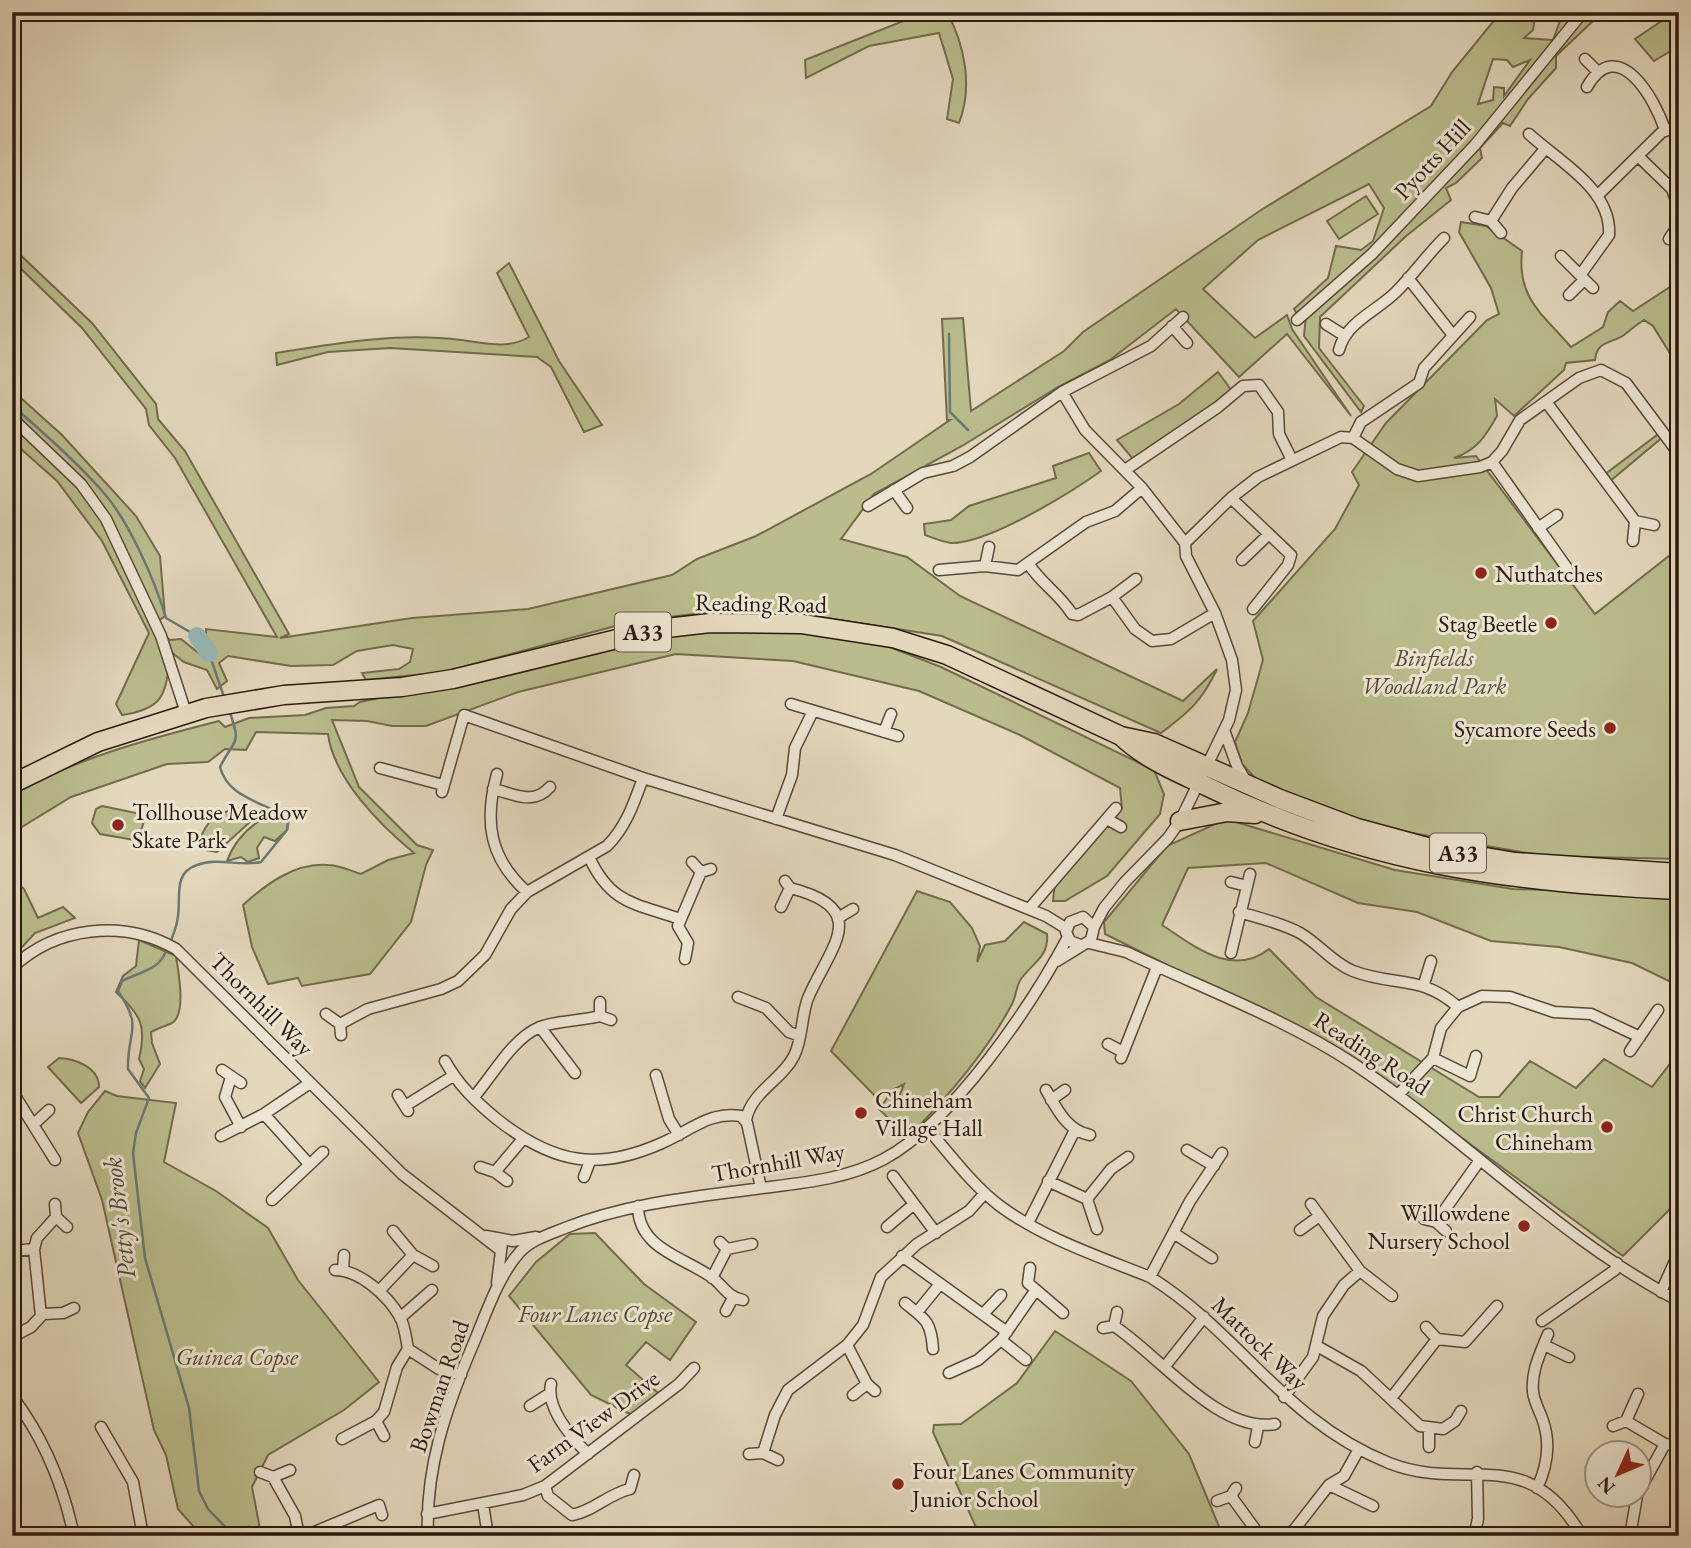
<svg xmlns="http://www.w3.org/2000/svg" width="1691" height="1548" font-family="'EB Garamond',serif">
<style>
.green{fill:#babc8c;stroke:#726b4c;stroke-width:2;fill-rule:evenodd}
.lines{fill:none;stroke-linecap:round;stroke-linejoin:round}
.stream{stroke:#6b7973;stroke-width:2.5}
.river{stroke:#96b8b7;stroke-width:18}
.street-casing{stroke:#584939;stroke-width:13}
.highway-casing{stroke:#2a1a0d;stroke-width:21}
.street{stroke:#ede5d3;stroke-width:10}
.highway{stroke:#e3d7bc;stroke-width:18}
.poi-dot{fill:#8f2418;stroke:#ede5d3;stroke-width:2.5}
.labels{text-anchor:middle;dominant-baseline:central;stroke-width:6;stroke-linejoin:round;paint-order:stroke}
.shield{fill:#ede5d3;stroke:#645748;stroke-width:2}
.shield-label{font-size:23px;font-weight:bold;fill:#2a1a0d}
.street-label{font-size:24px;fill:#2a1a0d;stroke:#ede5d3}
.poi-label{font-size:24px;fill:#2a1a0d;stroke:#ede5d3;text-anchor:start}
.park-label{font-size:24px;font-style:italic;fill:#554b33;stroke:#ede5d3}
.water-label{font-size:26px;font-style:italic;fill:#4a4940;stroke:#ede5d3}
</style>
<rect width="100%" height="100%" fill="#e3d7bc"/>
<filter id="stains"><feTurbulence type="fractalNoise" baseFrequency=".00286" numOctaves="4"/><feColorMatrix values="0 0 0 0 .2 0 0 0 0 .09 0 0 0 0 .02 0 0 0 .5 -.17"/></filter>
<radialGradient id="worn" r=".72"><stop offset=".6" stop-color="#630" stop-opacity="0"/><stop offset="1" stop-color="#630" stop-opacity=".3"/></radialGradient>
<!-- green -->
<path class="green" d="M926,12H947C965,46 973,87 959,123L947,119L953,79L939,33L869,46L806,78L805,60Z
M1501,12H1536L1533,30L1524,38L1553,40L1560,21L1570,12H1611L1610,17L1595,12L1593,21L1556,56V68L1528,99L1510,126L1503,123L1480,148L1482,158L1456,183L1446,188L1451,200L1405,237L1320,317L1319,348L1364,406L1361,412L1304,336L1306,315L1297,314L1294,309L1328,278L1336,246L1361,250L1373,241L1384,208L1369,184L1258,240L1203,289L1255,338L1287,315L1292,329L1351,416L1287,334L1239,377L1176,309L1110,360L1058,387L962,446L874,494L841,539L907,557L960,596L1183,701L1217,669C1202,701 1189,712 1161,733L942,636L795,613L737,609L634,621L444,672L366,680L362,673L399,669L410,662L413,649L393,645L357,651L333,665L291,666L228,656L219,663L227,681L217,689L207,670L184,662L171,652C165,691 168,708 122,715L116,704L149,633L102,541L57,481L12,441V390L62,435L136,516L160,556L165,616L152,626L170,640L181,639L206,659V629L277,637L175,458L149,425L146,409L82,328L12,260V247L92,323L156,404L158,419L185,451L289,634L280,638L412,618L528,609L672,575L697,559L756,536L871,474L950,420H947L942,319L963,318L971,411L1064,351L1083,332L1261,210L1431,106L1452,72ZM1493,59L1507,60L1513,67L1530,60L1504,96V88L1494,87L1493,100L1478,104Z
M1675,12H1679V46L1654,61L1635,39Z
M1366,196L1378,214L1339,239L1327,221Z
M1461,222L1486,226L1522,251C1517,299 1542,313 1571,347L1603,327L1608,312L1620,301L1633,311L1679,281V368L1653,326L1644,320C1637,324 1631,330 1624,335C1611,344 1597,340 1595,360L1566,363L1564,370L1514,416L1495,399L1497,416C1485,437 1477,450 1454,458L1476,456L1595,614L1679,548V859L1544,856L1377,827L1258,781L1242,764L1235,742L1248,713L1263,660L1253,621L1335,529L1359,485L1352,472L1386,423L1487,320L1499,314L1491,288L1459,232Z
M509,263L559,361L602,425L584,432L551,367L537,357L390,348L328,352L277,365L276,353C337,343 399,332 461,340C485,343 507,350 529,337L497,273Z
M1218,372L1232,391L1183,432L1133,459L1117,440L1179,404Z
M1661,432L1664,436L1609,482L1604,475Z
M1089,453L1101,471C1070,493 988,544 951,543C943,542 933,538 925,535L924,524L951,520L969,506L1056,478L1053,466Z
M789,629L882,644L941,667L1154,770L1164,794L1160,814L1107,876L1065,901H1053L1055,883L1122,809L1120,788L1020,735L919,691L793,661L676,654L518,692L426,726H392L367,721L332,720L359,787L417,845L433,850L426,865L411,922L370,974L302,986L298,978L268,984L252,947L243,905C266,884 296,862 328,865C339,865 351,871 361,874L388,860L414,853C380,825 334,779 328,734L256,732L246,750L225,749L208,762L167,764L71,797L12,833V794C77,758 148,739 219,721L225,727L249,718L305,715L326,708L354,706L360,702L702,630Z
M102,806L141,814L144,821L139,837L134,840L100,834L92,823L96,809Z
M241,808L251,815V821L217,852L206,850L199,842C206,820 217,812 241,808Z
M277,812L288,821L287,830L275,841L264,837L257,848L259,858L248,862L241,857L227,861C236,837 254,821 277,812Z
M1226,819L1395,870L1513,889L1679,894V986L1632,963L1559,947L1491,941L1417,912L1358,903L1266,863L1188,868L1162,925C1194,946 1232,978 1269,949L1316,997L1479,1097H1499L1530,1061L1576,1088L1604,1059L1652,1087L1679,1052V1200L1623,1256L1350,1056L1105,934L1104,922L1167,846Z
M12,879L24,889L38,918L63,907L75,918L35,933L12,958V943L17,937Z
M917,891L950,902L972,928L980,946L977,962L985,945L1005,941L1024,922L1047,934C1049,957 1033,962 1021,979C1016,986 1016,997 1012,1004C989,1048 949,1095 915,1130L889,1119L879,1109L888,1097H899L904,1084L877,1098L831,1051Z
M139,940L176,956C178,970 187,1014 172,1023C166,1026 158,1028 151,1032L152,1043L160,1064L145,1088L140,1081L144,1069L139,1059C147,1025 141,1016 116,992L123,976L136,966Z
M59,1058C75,1059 99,1067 99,1087L81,1103L48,1067Z
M105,1091L117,1096L176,1103L164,1162L216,1191L268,1228L298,1280L379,1382L344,1410L268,1455L252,1487L260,1529L250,1527L256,1536H202L178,1509L166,1455L154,1430L102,1200L78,1133L88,1112Z
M595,1233L644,1284L696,1322L670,1360L646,1342L626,1365L665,1399L638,1418L591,1395L509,1296L536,1262L570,1234Z
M1055,1331L1131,1381L1189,1454L1223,1536H980L933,1432L934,1425L961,1424L1017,1383Z"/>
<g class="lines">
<!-- stream -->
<path class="stream" d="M949,334L950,412L968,430
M12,405C43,433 76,461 103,492C129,521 155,581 166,618L197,636
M209,653L224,697
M229,710C242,746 235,737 220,767C228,799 266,802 289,819L287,830L261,862C240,867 218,857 197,865C173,873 181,896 178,916C177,927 169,947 163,957C156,970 135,974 122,981L118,991C144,1029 127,1030 128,1069L149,1098L136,1133L133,1153L145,1258L189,1408L199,1491L208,1509L234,1536"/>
<!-- river -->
<path class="river" d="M197,636L209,653"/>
<defs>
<path id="street" d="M1585,59L1598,72
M1587,87C1618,33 1655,99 1665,130
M1529,134C1558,161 1612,189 1609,235L1581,274
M1639,157L1672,189L1679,209
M1597,196L1662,132L1679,126
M1475,217L1491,221L1501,233
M1491,221L1512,188L1545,149
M1669,239L1679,224
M1561,256L1593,288
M1408,278L1452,334
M1569,295L1583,281
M1297,320L1372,254L1475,145L1583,12
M1326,324L1345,336
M1172,326L1187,343
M1339,350C1346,322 1377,311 1396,292C1413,275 1427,255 1444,238
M1062,392L1085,430L1142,488L1185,543L1186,556L1215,613L1232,660L1236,690L1229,720L1180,821L1168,838L1125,882L1104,908L1094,927
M1547,403L1635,521
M12,418L81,484L106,519L161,636L186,713
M1353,438L1397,469L1418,476L1480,467L1492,462L1502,451L1520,420L1579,378L1601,370L1626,383L1679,454
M1353,438L1361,422L1419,383L1424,368L1470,317
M1492,462L1567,568
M1125,470L1218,407L1243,386L1259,385L1278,412L1279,434L1292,460
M894,490L907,508
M1231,498L1291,555L1288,565L1253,609
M868,506L923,473L953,466L970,457L1062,392L1151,346L1183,317
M1538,528L1557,515
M1633,541L1635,521L1654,525
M1185,543L1231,498L1258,477L1341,437L1353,438
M1242,560L1269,534
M1028,563C1041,584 1059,593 1072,614L1078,615L1112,597L1136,579
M985,566L989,547
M939,570L985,566L1018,570L1086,522L1115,511L1142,488
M1112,597L1135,629L1152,641L1171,639L1215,613
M791,704L898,736
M1224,730L1237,766L1246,781
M884,732L891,714
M380,768L443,785
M497,774C484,821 489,858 527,892
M493,789C515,794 533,806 550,787
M442,792L464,715L643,778L895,855L1046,916L1067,929
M776,819L792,775L795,748L813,711
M1107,819L1121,827
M589,857C611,904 634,903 680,919
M692,862L701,872L711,869
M1231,882L1247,886
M781,907L790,888L785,881
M1029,909L1116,808
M1239,912C1259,918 1282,923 1300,933C1319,944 1333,963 1353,971C1395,987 1421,974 1458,1007
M838,918L853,909
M1089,943L1126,952C1202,988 1284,1018 1354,1064C1465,1138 1560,1239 1679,1301
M1231,953L1250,874
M685,959L688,943L678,926L701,872
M1057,961L1091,940L1094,927L1083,917L1070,922L1066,932L1070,941L1080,945
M12,968C56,926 124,919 176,949L402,1174L499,1249
M1424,984L1431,961
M738,997L766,1008L789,1032L800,1036
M600,1002V1016L611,1020
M326,1014L340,1024L341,1035
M340,1024L368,1009L441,989L458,981L485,955L511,909L527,892L607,846C626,827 634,803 643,778
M540,1027L575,1073
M1108,1044L1123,1052
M1630,1051L1658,1010
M1121,1058L1157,967
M1433,1058L1470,1076L1476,1056
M445,1061C459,1086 477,1103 498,1120C553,1163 597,1172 662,1143C690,1131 709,1111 741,1116L747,1123L761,1188
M222,1070L241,1083
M656,1075L669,1119L679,1135
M231,1077L225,1097L241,1127
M1046,1090C1057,1109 1067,1131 1090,1135
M12,1091L55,1160
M398,1095L408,1111
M1398,1095L1433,1058L1441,1028L1458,1007L1482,996L1510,997L1554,1012L1591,1014L1640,1037
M473,1098C493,1076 511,1039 540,1027C555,1021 581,1021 600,1016
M1051,1100L1065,1090
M405,1106L453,1076
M264,1114L309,1164
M746,1120C751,1092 782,1080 794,1056C803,1038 801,1016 808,998C829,948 874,909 790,888
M35,1123L49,1110
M927,1128C950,1154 971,1184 1000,1206C1043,1238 1100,1257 1150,1277C1240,1333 1284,1421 1389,1463C1467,1494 1526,1440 1582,1536
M221,1136L264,1114L310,1083
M1187,1150L1214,1166
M480,1167L495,1172L507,1181
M495,1172L522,1140
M893,1176L936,1233
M584,1177L590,1161
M1048,1181L1087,1199L1097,1229
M1087,1199L1111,1169L1128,1157
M272,1200L323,1152
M55,1204L56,1217L67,1227
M1311,1204L1360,1271L1392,1296
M638,1206C638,1249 684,1257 713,1278C724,1287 728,1297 743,1300
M1424,1219L1436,1222L1446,1231
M1436,1222L1480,1160
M1028,1223L1075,1130
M887,1227L914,1204
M1300,1230L1318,1217
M393,1231L413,1255L433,1266
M1175,1234L1212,1258
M486,1236L513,1241L536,1237
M720,1242L727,1249L752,1244
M12,1251L34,1249
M902,1256L1007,1332
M1030,1268L1028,1283L1063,1313
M335,1270C360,1270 388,1296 400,1317C405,1326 406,1339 408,1349
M343,1270L344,1255
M1150,1277L1190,1201L1222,1153
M712,1278L727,1249
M497,1283L502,1243
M379,1291L413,1255
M1661,1292L1679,1252
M905,1303C925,1319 931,1321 933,1349
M726,1311L733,1298
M918,1311L940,1284
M984,1313L1001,1295
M41,1316L34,1249L37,1238L56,1217
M400,1318L432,1290
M1542,1321L1615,1270L1617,1263
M1114,1326C1159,1355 1219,1434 1275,1424
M1426,1327L1437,1339L1465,1342L1497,1306
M1103,1328L1114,1326L1117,1312
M12,1337L31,1327L43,1314L63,1313L74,1308
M1001,1340L1026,1360
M847,1345L867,1384L875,1391
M1544,1345L1569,1357
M1317,1346L1361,1371L1420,1426L1443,1429L1455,1421L1461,1411
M1166,1365L1204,1317
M949,1373L978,1360L1001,1340L1035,1291
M551,1384C546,1408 571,1437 588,1454
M853,1395L867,1384
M12,1396C44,1438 63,1484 74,1536
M1284,1397L1313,1357L1323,1316L1344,1285L1360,1271
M1392,1397L1437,1339
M530,1406L549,1394
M376,1421L384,1436
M1626,1421L1665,1444L1679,1446
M1613,1426L1626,1421L1638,1394
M101,1427L133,1482L143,1536
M342,1439L376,1421L384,1412L397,1367L408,1349L439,1369L461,1375
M1255,1442L1258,1427
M1429,1447V1429
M763,1453L775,1415L788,1390L847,1345L863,1325L881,1277L917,1244L969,1211L985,1193
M749,1454L763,1453L778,1460
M260,1472L273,1477L290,1470
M273,1477L295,1516L299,1536
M1329,1485L1373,1506
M545,1486L548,1496L572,1515C594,1511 608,1494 630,1489L634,1475
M1537,1488C1548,1465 1551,1442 1542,1418C1539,1410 1534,1401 1533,1392C1531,1371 1540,1354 1548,1334
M1638,1493L1665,1444
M1231,1496L1260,1536
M1217,1501L1231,1496L1236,1488
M483,1504L488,1536
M427,1514L523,1495L545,1486L679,1384L694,1368
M305,1536L379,1505L382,1515
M428,1536C425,1469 446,1408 472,1347C485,1317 497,1278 519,1253C530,1240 550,1234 565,1228C628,1203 695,1197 762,1188C802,1183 847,1179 884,1159C953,1122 1031,1006 1068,937
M1285,1536L1294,1530L1329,1485L1344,1476L1359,1449
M1474,1536L1478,1519L1477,1472
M1630,1536L1637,1496"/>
<path id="highway" d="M1121,736C1146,760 1177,772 1208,787C1362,863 1509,883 1679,890
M12,784L98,742L206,708L284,695L402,687L453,679L658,629L710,623L802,624L893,638L947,655L1121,736L1154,743L1280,799L1357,828L1427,847L1515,862L1679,873
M1180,821L1227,812L1255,814"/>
</defs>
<!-- street casing -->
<use href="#street" class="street-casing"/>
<!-- highway casing -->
<use href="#highway" class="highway-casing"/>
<!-- street -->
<use href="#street" class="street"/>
<!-- highway -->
<use href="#highway" class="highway"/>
</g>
<!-- markers -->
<g class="poi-dot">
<circle cx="1481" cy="573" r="7"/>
<circle cx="1551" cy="623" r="7"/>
<circle cx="1610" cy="728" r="7"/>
<circle cx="118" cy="825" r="7"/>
<circle cx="861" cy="1113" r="7"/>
<circle cx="1607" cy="1127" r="7"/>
<circle cx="1524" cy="1226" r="7"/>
<circle cx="898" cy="1484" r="7"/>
</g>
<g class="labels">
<!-- shield labels -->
<g class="shield">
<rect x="615" y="612.5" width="56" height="39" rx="5"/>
<rect x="1430" y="833.5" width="56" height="39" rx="5"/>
</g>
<g class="shield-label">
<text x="643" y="632">A33</text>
<text x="1458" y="853">A33</text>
</g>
<!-- street labels -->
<g class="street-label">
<text transform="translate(1432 159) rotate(-47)">Pyotts Hill</text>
<text transform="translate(761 603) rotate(1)">Reading Road</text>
<text transform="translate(262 1004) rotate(45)">Thornhill Way</text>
<text transform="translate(1372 1053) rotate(33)">Reading Road</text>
<text transform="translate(778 1162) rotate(-10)">Thornhill Way</text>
<text transform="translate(1260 1343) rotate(44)">Mattock Way</text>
<text transform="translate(439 1386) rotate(-71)">Bowman Road</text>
<text transform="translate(593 1421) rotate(-36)">Farm View Drive</text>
</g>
<!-- poi labels -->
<g class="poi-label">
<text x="1495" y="573">Nuthatches</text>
<text x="1537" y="623" text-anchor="end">Stag Beetle</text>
<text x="1596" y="728" text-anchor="end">Sycamore Seeds</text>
<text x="132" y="811">Tollhouse Meadow<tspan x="132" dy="28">Skate Park</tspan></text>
<text x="875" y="1099">Chineham<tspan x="875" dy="28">Village Hall</tspan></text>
<text x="1593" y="1113" text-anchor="end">Christ Church<tspan x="1593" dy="28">Chineham</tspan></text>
<text x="1510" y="1212" text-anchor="end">Willowdene<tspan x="1510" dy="28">Nursery School</tspan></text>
<text x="912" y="1470">Four Lanes Community<tspan x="912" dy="28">Junior School</tspan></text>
</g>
<!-- park labels -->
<g class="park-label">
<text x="1434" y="657">Binfields<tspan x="1434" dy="28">Woodland Park</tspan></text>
<text x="595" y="1313">Four Lanes Copse</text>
<text x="237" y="1356">Guinea Copse</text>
</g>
<!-- water labels -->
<g class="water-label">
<text transform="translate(119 1218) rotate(-97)">Petty's Brook</text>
</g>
</g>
<!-- margin -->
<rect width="1691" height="1548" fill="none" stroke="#e3d7bc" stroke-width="42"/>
<rect x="14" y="14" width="1663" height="1520" fill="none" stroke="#2a1a0d" stroke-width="3.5"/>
<rect x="21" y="21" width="1649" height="1506" fill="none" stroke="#2a1a0d" stroke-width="2"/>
<!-- north arrow -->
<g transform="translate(1618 1474) rotate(226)"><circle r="33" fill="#ede5d3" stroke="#9f9484" stroke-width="2"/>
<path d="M0-5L12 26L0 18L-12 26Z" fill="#8f2418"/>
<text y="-10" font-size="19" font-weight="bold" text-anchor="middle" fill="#2a1a0d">N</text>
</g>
<rect width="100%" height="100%" filter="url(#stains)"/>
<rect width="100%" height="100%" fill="url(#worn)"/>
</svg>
